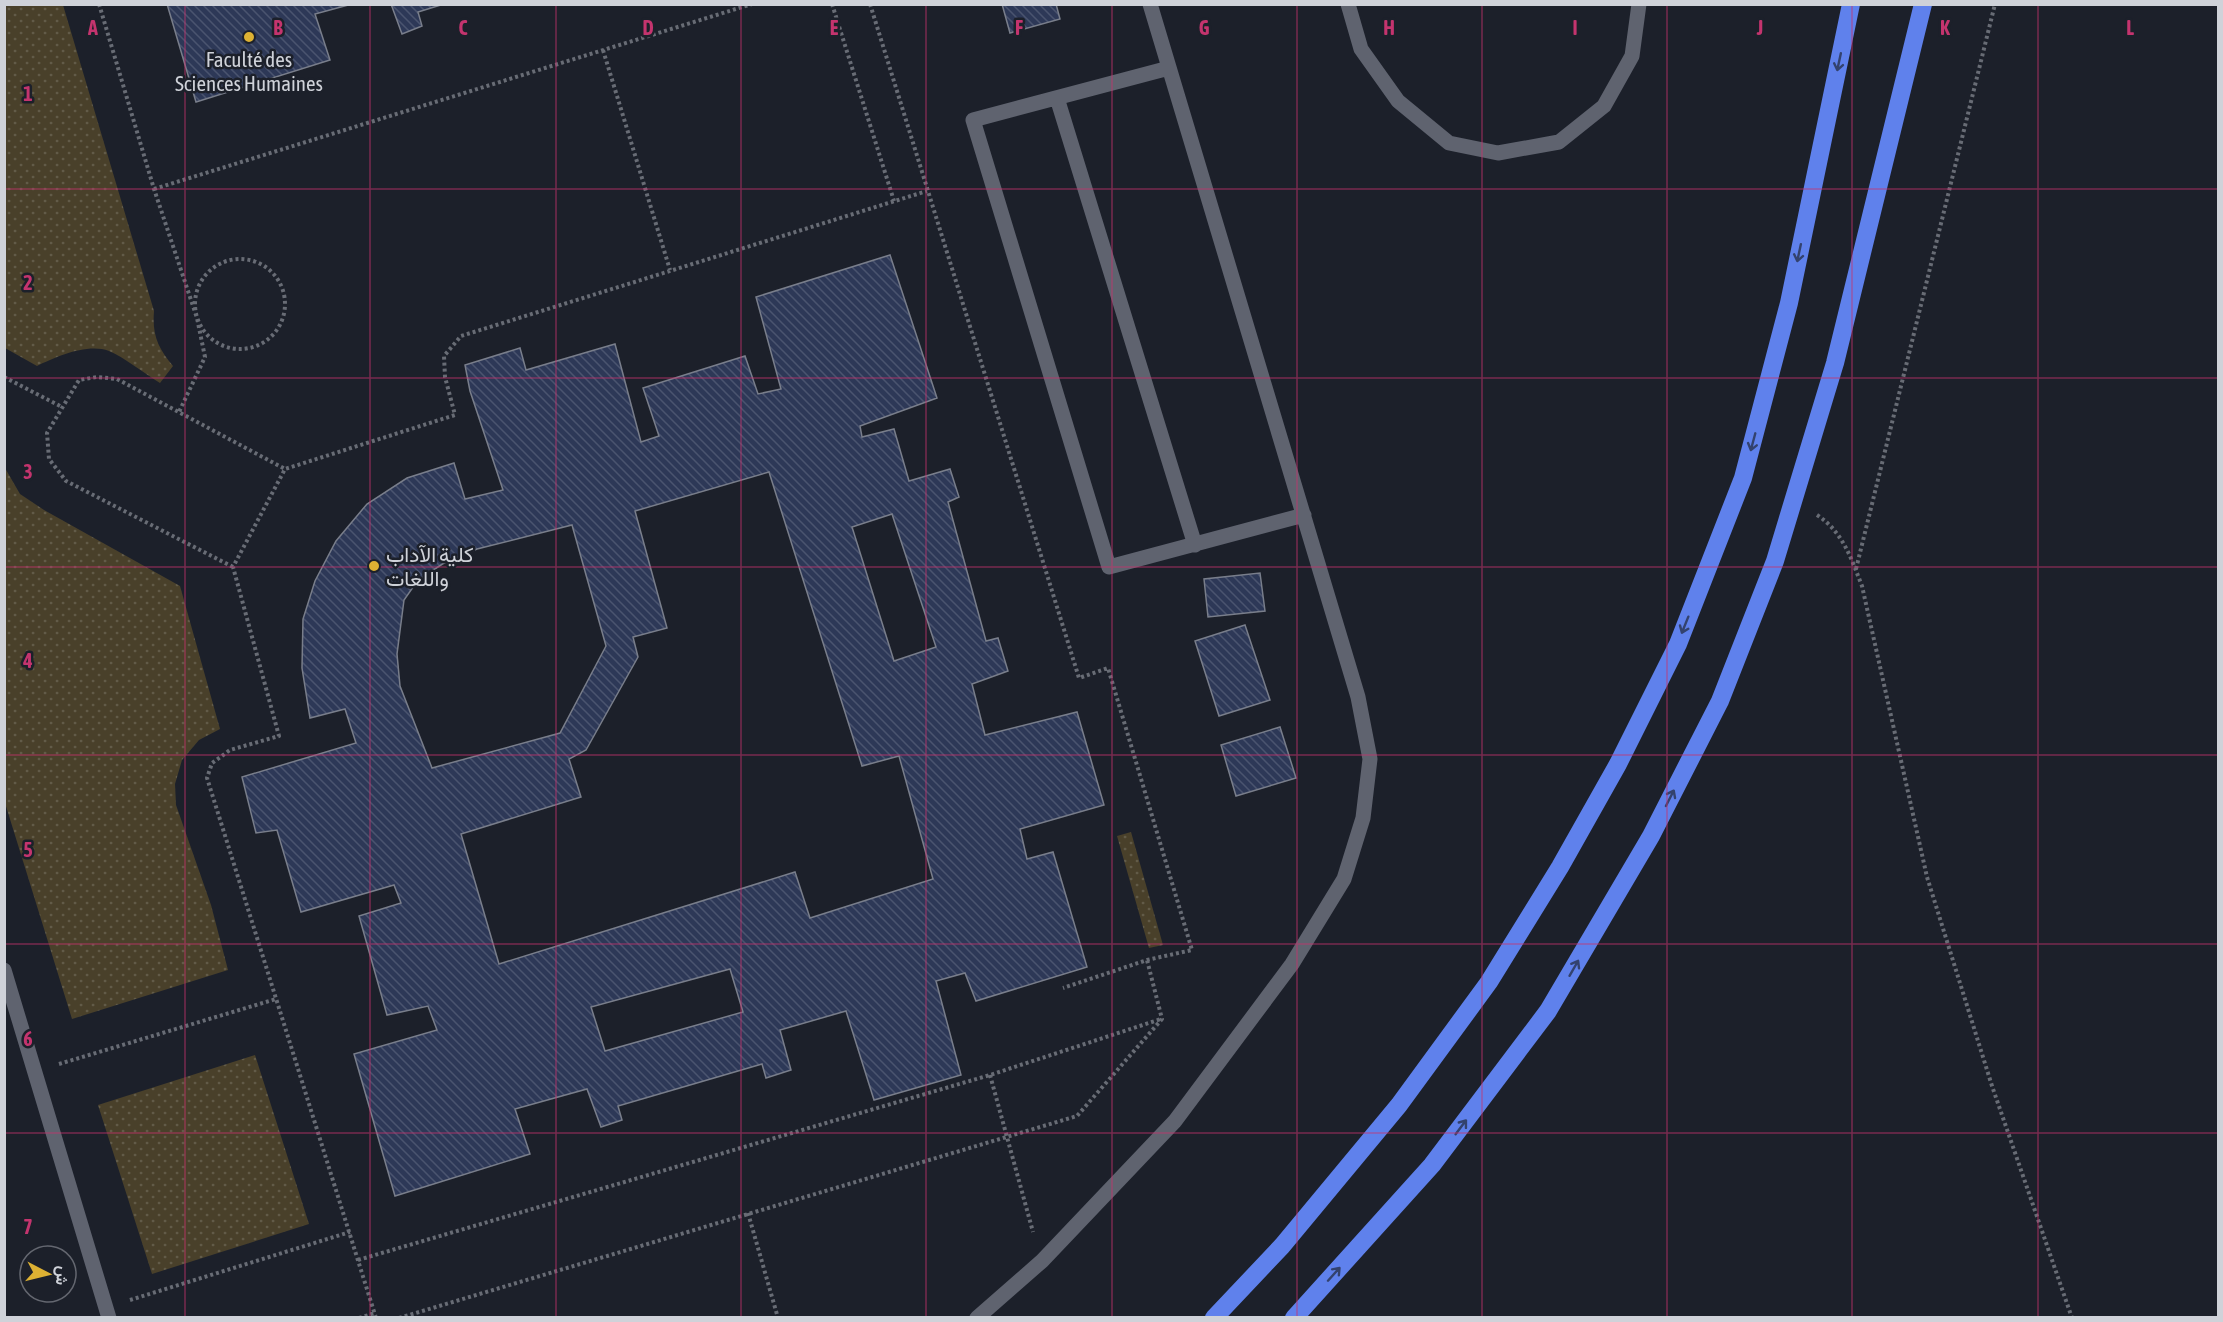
<svg xmlns="http://www.w3.org/2000/svg" width="2223" height="1322" font-family="'Asap Condensed',Vazirmatn,sans-serif">
<style>
.grass{fill:url(#grass-dots)}
.building{fill:url(#building-back-hatch);stroke:#797e8b;stroke-width:1.5;fill-rule:evenodd}
.lines{fill:none;stroke-linecap:round;stroke-linejoin:round}
.path{stroke:#686c75;stroke-width:4;stroke-dasharray:3 3;stroke-linecap:butt}
.lane{stroke:#5f636f;stroke-width:15}
.highway{stroke:#5f81ec;stroke-width:18}
.oneway{stroke:#33426e}
.grid{fill:none;stroke:#c4346e;stroke-width:1.5;stroke-opacity:0.55}
.poi-dot{fill:#ddb133;stroke:#1c202a;stroke-width:2}
.labels{text-anchor:middle;dominant-baseline:central;stroke-width:5;stroke-linejoin:round;paint-order:stroke}
.poi-label{font-size:21px;fill:#cfd2d9;stroke:#1c202a}
.grid-label{font-size:20px;text-anchor:middle;font-weight:bold;fill:#c4346e;stroke:#1c202a;stroke-width:5;stroke-linejoin:round;paint-order:stroke}
</style>
<defs>
<pattern id="grass-dots" width="8" height="8" patternUnits="userSpaceOnUse" patternTransform="scale(1.5)"><rect width="8" height="8" fill="#49402a"/><path d="M2 2h.1M6 6h.1" fill="none" stroke="#625b48" stroke-width="1.8" stroke-linecap="round"/></pattern>
<pattern id="building-back-hatch" width="6" height="6" patternUnits="userSpaceOnUse" patternTransform="scale(1.5)"><rect width="6" height="6" fill="#2d3857"/><path d="M-1 5l2 2M0 0l6 6M5-1l2 2" fill="none" stroke="#4a546f"/></pattern>
</defs>
<rect width="100%" height="100%" fill="#1c202a"/>
<!-- grass -->
<path class="grass" d="M4,5H63L154,311C152,335 158,348 173,366L160,383C145,374 124,357 109,351C87,343 56,357 37,366L5,348Z
M5,468L20,494L44,510L180,586L220,729L199,740L182,760L175,784L176,805L211,905L228,970L72,1019L5,803Z
M1131,832L1163,945L1149,948L1117,836Z
M255,1055L309,1224L152,1274L98,1105Z"/>
<!-- building -->
<path class="building" d="M167,4H352L315,14L330,60L196,102Z
M391,4H444L418,12L422,26L402,34Z
M1002,4H1056L1060,19L1010,33Z
M890,255L937,398L860,426L862,437L894,429L909,481L950,469L959,497L948,502L986,641L998,638L1008,671L972,684L985,735L1077,712L1104,805L1020,829L1027,859L1053,852L1087,967L976,1001L965,973L936,981L961,1075L874,1100L846,1011L780,1030L791,1070L766,1078L762,1064L618,1106L622,1120L601,1127L587,1089L515,1109L530,1154L395,1196L354,1054L437,1030L428,1006L387,1015L359,916L401,903L394,885L301,912L277,830L256,833L242,777L356,743L345,709L310,718L302,668L303,619L315,581L336,541L367,504L407,478L454,463L465,499L503,490L470,391L465,365L520,348L526,370L615,344L641,442L659,436L643,388L745,356L758,394L781,389L756,297ZM769,472L862,766L899,756L933,879L810,918L795,872L499,964L461,834L581,797L569,759L586,750L638,657L633,637L667,628L635,511ZM892,514L936,647L894,661L852,527ZM572,525L606,646L560,733L432,768L400,686L397,654L404,600L418,580L444,563L477,549ZM730,969L743,1012L605,1051L591,1007Z
M1260,573L1265,611L1208,617L1204,579Z
M1245,625L1270,700L1219,716L1195,641Z
M1280,727L1296,778L1236,796L1221,745Z"/>
<g class="lines">
<!-- path -->
<path class="path" d="M99,4L154,189L197,318L205,357L179,412
M832,4L894,201
M870,4L1079,678L1108,668L1192,950L1147,960L1063,988
M603,50L670,270
M154,189L752,4
M195 304a45 45 0 1 1 90 0a45 45 0 1 1-90 0Z
M4,377L62,407
M1817,515C1843,532 1851,558 1862,586L1927,877L1992,1086L2072,1318
M233,567L66,481L49,459L47,433L79,380L97,377L117,379L285,469
M1856,569L1995,4
M59,1064L276,999
M990,1075L1033,1232
M748,1213L778,1318
M358,1260L990,1075L1161,1019
M130,1300L350,1232
M359,1318L375,1313
M376,1318L207,778L212,763L230,750L279,736L233,567L285,469L455,415L445,377L444,356L461,336L927,191
M399,1318L1077,1116L1162,1019L1147,960"/>
<!-- lane -->
<path class="lane" d="M1348,4L1361,49L1398,101L1449,143L1498,153L1559,142L1604,106L1632,56L1639,4
M1169,68L973,120L1109,567L1304,515
M1057,98L1195,545
M4,970L109,1318
M977,1318L1042,1261L1175,1121L1292,964L1344,879L1363,818L1370,759L1358,697L1150,4"/>
<!-- highway -->
<path class="highway" d="M1214,1318L1282,1246L1399,1105L1489,982L1560,867L1618,764L1678,644L1743,478L1789,303L1851,4
M1294,1318L1432,1165L1548,1011L1651,836L1720,701L1775,561L1835,363L1923,4"/>
</g>
<!-- one-way arrows -->
<defs><path id="oneway-shaft" d="M-6 0H5M1.5-3L5.5 0L1.5 3" fill="none" stroke-width="1.6" stroke-linecap="round" stroke-linejoin="round" transform="scale(1.5)"/></defs>
<g class="oneway">
<use href="#oneway-shaft" transform="translate(1839 62) rotate(102)"/>
<use href="#oneway-shaft" transform="translate(1799 253) rotate(102)"/>
<use href="#oneway-shaft" transform="translate(1753 442) rotate(105)"/>
<use href="#oneway-shaft" transform="translate(1685 625) rotate(112)"/>
<use href="#oneway-shaft" transform="translate(1670 798) rotate(-63)"/>
<use href="#oneway-shaft" transform="translate(1574 968) rotate(-60)"/>
<use href="#oneway-shaft" transform="translate(1461 1127) rotate(-53)"/>
<use href="#oneway-shaft" transform="translate(1334 1274) rotate(-48)"/>
</g>
<!-- grid -->
<path class="grid" d="M185,4V1318M370,4V1318M556,4V1318M741,4V1318M926,4V1318M1112,4V1318M1297,4V1318M1482,4V1318M1667,4V1318M1852,4V1318M2038,4V1318M4,189H2218M4,378H2218M4,567H2218M4,755H2218M4,944H2218M4,1133H2218"/>
<!-- markers -->
<g class="poi-dot">
<circle cx="249" cy="37" r="6"/>
<circle cx="374" cy="566" r="6"/>
</g>
<g class="labels">
<!-- poi labels -->
<g class="poi-label">
<text x="249" y="59">Faculté des<tspan x="249" dy="24">Sciences Humaines</tspan></text>
<text x="386" y="554" text-anchor="start">كلية الآداب<tspan x="386" dy="24">واللغات</tspan></text>
</g>
</g>
<g class="grid-label">
<text x="93" y="35">A</text>
<text x="278" y="35">B</text>
<text x="463" y="35">C</text>
<text x="648" y="35">D</text>
<text x="834" y="35">E</text>
<text x="1019" y="35">F</text>
<text x="1204" y="35">G</text>
<text x="1389" y="35">H</text>
<text x="1575" y="35">I</text>
<text x="1760" y="35">J</text>
<text x="1945" y="35">K</text>
<text x="2130" y="35">L</text>
<text x="28" y="101">1</text>
<text x="28" y="290">2</text>
<text x="28" y="479">3</text>
<text x="28" y="668">4</text>
<text x="28" y="857">5</text>
<text x="28" y="1046">6</text>
<text x="28" y="1234">7</text>
</g>
<!-- border -->
<rect width="2223" height="1322" fill="none" stroke="#cfd2d9" stroke-width="12"/>
<!-- north arrow -->
<g transform="translate(48 1274) rotate(97)"><circle r="28" fill="#1c202a" stroke="#646770" stroke-width="1.5"/>
<path d="M0-4.5L10 22L0 15L-10 22Z" fill="#ddb133"/>
<text y="-9" font-size="16" font-weight="bold" text-anchor="middle" fill="#cfd2d9">ش</text>
</g>
</svg>
